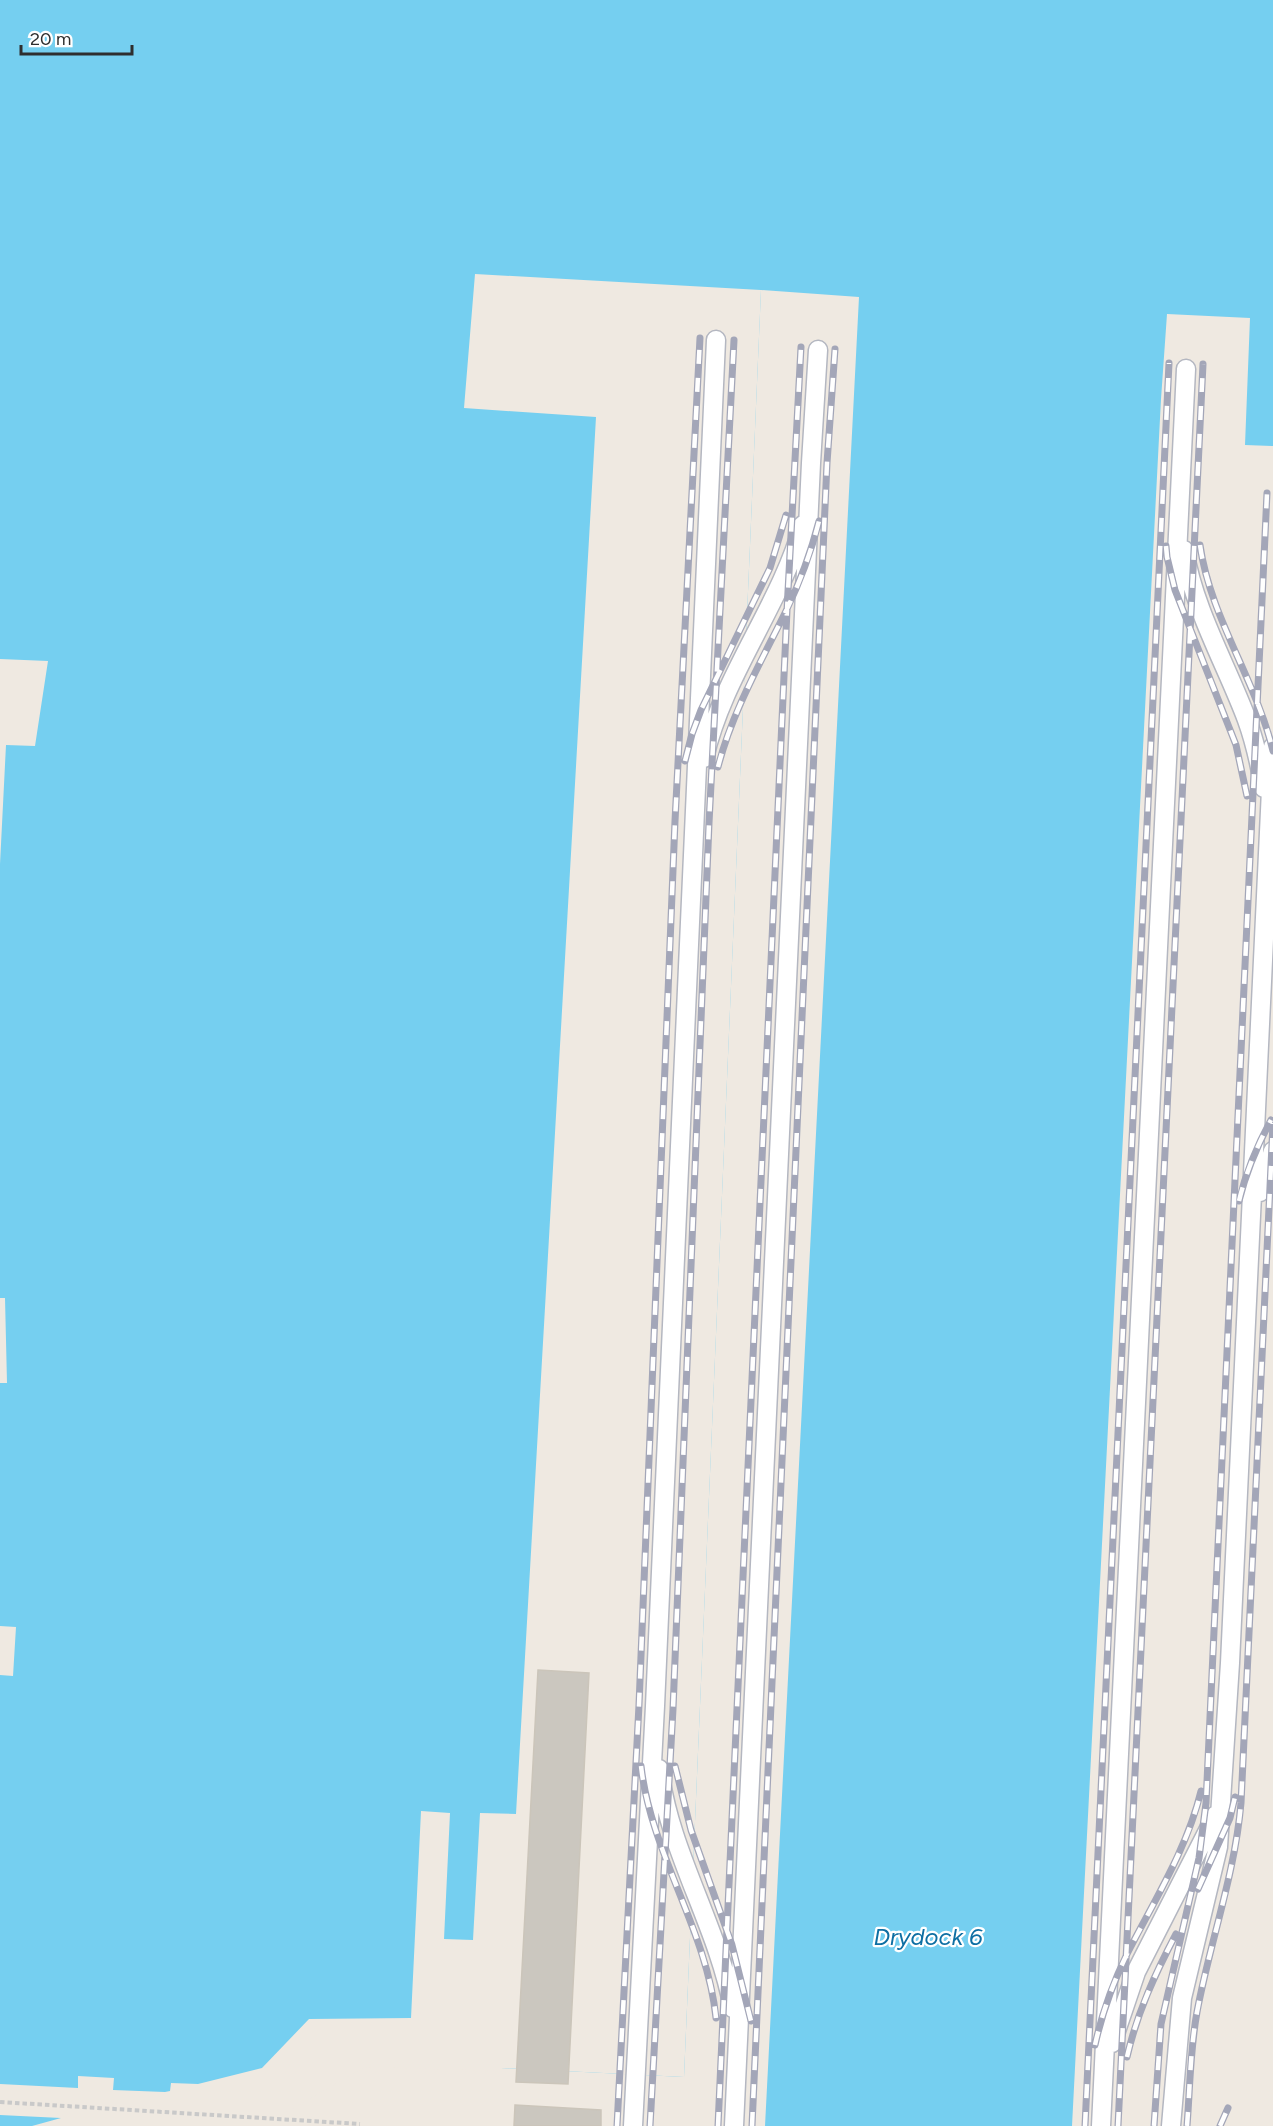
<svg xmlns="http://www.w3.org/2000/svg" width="1273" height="2126" font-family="Figtree,sans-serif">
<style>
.water{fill:#75cff0}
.pier{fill:#efe9e1}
.building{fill:#cbc7bf;stroke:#cbc5ba;stroke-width:1.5}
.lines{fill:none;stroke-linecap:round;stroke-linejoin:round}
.service-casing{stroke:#b4b7c1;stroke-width:21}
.path{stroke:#c9c9c9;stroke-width:4;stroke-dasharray:4.5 3;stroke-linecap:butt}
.service{stroke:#fff;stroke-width:18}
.rail-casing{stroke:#a3a6b8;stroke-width:7}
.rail{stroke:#fff;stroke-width:4.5;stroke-dasharray:14;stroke-linecap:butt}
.labels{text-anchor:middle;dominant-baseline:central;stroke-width:4.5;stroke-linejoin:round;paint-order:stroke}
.water-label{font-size:24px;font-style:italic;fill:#0d6fa3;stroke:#fff}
</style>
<rect width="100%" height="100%" fill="#efe9e1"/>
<!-- water -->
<path class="water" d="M0,0H1273V446L1245,445L1250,318L1167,314L1161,399L1072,2126H765L859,297L761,290L684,2077L501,2068L365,2064L256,2126H0Z"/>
<!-- pier -->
<path class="pier" d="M475,274L761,290L684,2077L502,2068L501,2071L365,2067L262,2126H32L61,2118L0,2115V2084L78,2088V2076L114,2078L113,2090L165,2092L170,2091L171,2083L198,2084L262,2068L309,2019L411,2018L421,1811L450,1813L444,1939L473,1940L480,1813L516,1814L596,417L464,408Z
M0,659L48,661L35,746L6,745L0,864Z
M0,1298H5L7,1383H0Z
M0,1626L16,1627L13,1676L0,1675Z"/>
<!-- building -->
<path class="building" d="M538,1670L589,1673L568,2084L516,2082Z
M515,2105L601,2110V2126H514Z"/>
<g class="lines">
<defs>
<path id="service" d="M1184,550C1194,610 1226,664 1247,720C1255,742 1260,765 1264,788
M704,758C723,675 780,606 803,525
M1260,1192L1273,1151
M659,1769C669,1852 718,1926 733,2008
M1112,2043L1136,1972L1216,1815
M633,2126L655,1706L716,340
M734,2126L811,463L818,350
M1101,2126L1186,369
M1171,2126L1182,1998L1218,1847L1230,1663L1273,747"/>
</defs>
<!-- service casing -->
<use href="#service" class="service-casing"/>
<!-- path -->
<path class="path" d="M0,2102L360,2124"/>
<!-- service -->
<use href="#service" class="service"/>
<defs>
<path id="rail" d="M1200,545C1210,617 1256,680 1273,751
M1166,546L1167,557L1175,590L1236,745L1247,796
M685,761L692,734L701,710L770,568L786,515
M718,767C732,712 761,662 786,611C800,582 811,552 819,521
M1239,1201C1246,1172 1257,1146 1271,1120
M641,1766C651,1854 707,1930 716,2018
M675,1766L691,1830L732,1945L751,2021
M1198,1889L1230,1818L1235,1797
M1095,2045C1102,2013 1113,1983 1127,1954C1154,1901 1187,1849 1201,1791
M1127,2057C1137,2013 1155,1974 1176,1934
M617,2126L639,1705L675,821L700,338
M650,2126L673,1709L709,823L734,340
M718,2126L787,610L801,347
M752,2126L827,463L835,349
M1085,2126L1169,363
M1118,2126L1203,364
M1154,2126L1161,2024L1199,1858L1206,1803L1267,493
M1187,2126C1190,2088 1190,2050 1197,2012C1210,1942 1235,1874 1241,1803L1273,1123
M1220,2126L1228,2108"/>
</defs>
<!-- rail casing -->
<use href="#rail" class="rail-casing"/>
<!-- rail -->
<use href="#rail" class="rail"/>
</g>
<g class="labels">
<!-- water labels -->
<g class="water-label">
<text x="928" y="1936">Drydock 6</text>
</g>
</g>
<!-- scale -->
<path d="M21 45v9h111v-9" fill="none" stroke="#2e2e2e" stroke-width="3"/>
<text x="30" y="45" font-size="18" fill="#2e2e2e" stroke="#ffffff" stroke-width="4.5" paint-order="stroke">20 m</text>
</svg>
